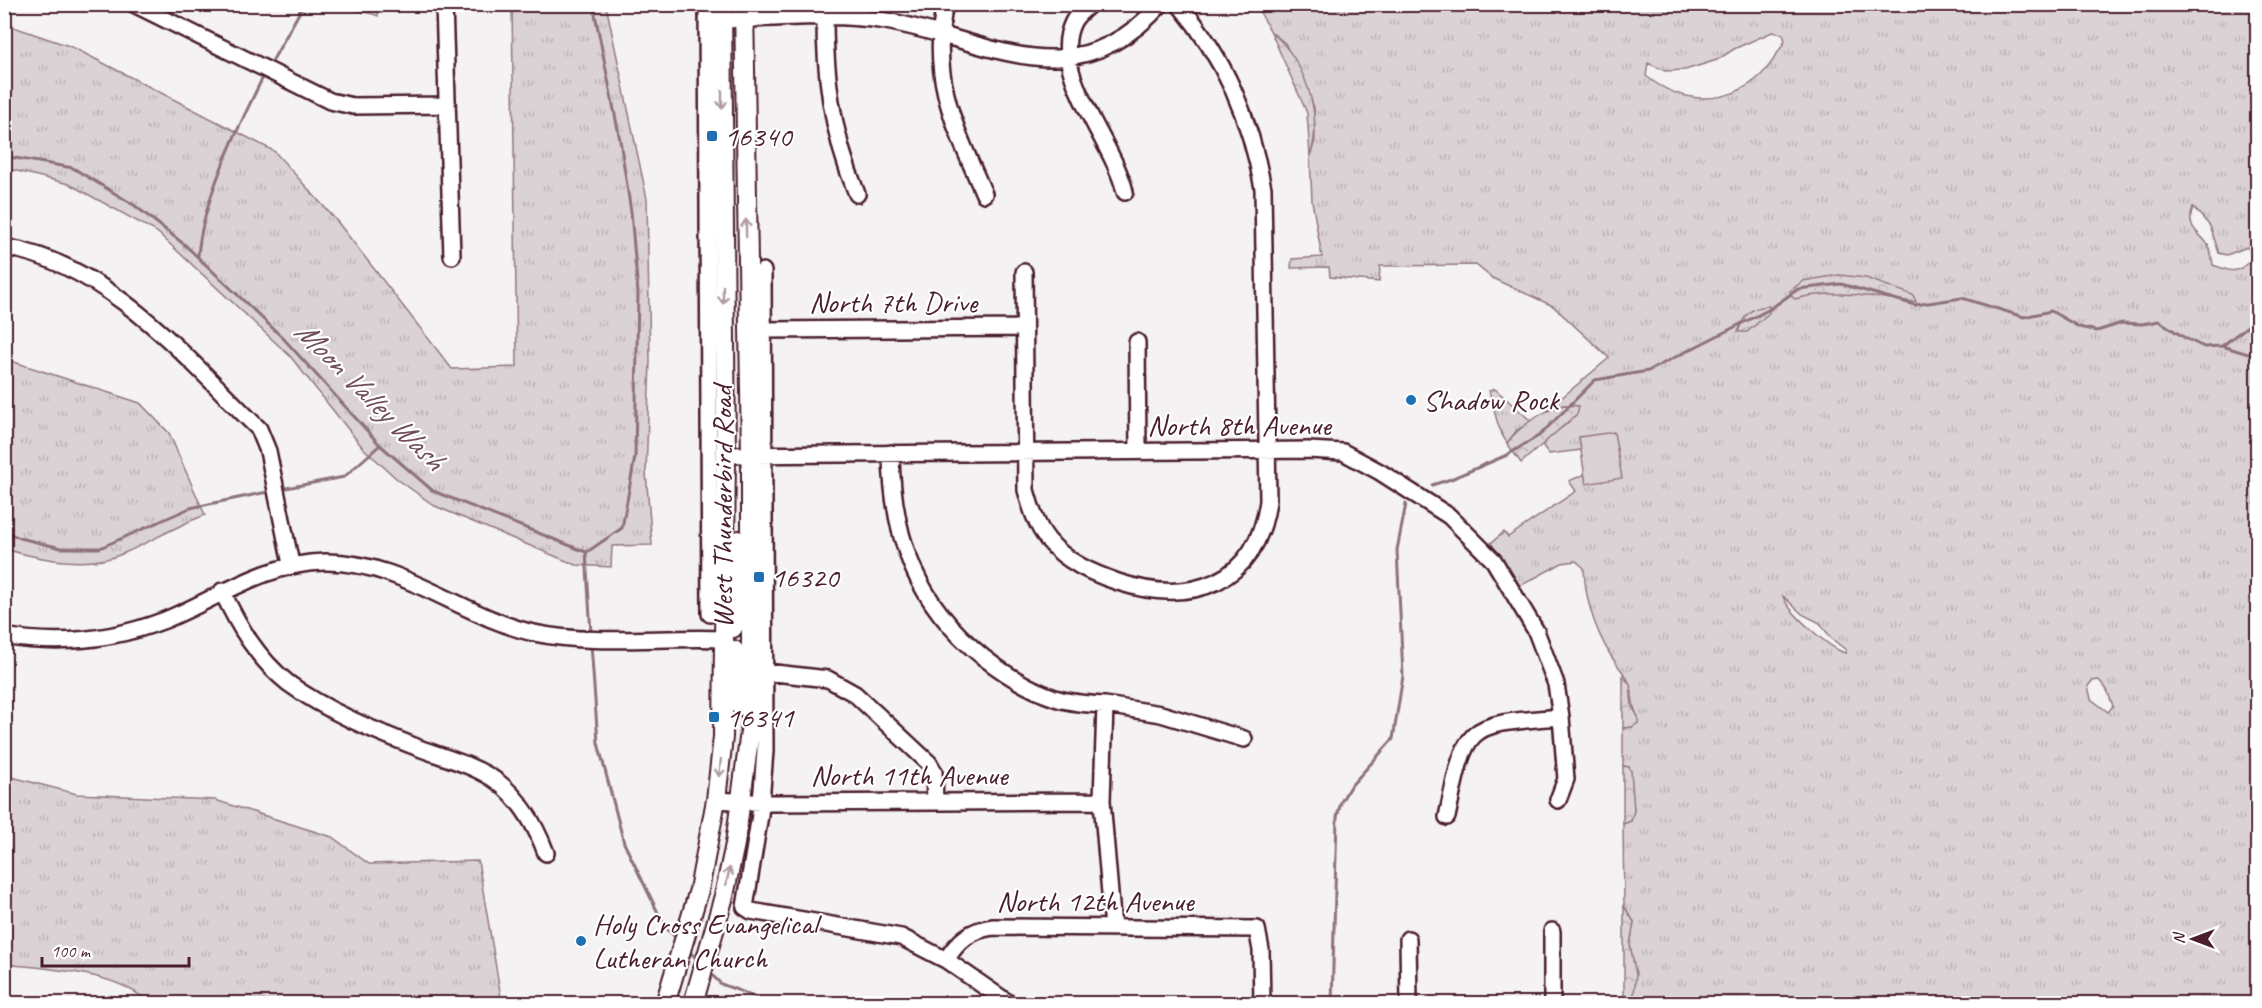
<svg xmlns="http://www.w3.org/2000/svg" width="2262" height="1008" font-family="Caveat,sans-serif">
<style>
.grass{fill:url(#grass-tufts);stroke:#927880;stroke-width:1.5;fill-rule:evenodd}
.forest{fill:url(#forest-crowns);stroke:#927880;stroke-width:1.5}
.pitch{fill:#dbd2d5;stroke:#927880;stroke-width:1.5}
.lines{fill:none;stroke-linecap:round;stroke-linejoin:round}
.stream{stroke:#8d727a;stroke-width:3}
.minor-casing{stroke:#4a1f2b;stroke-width:20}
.major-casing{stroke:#4a1f2b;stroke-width:22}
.minor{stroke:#fff;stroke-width:15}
.major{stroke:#fff;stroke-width:18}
.oneway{stroke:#ae9aa0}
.poi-dot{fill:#1f6fb2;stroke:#fff;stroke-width:2}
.labels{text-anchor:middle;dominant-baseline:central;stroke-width:4.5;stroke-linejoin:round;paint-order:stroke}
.poi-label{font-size:30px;fill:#4a1f2b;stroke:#fff;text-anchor:start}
.street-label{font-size:30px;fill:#4a1f2b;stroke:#fff}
.water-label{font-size:32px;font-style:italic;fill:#714f59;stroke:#fff}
</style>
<defs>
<pattern id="grass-tufts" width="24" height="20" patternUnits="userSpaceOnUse" patternTransform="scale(1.5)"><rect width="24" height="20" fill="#dbd2d5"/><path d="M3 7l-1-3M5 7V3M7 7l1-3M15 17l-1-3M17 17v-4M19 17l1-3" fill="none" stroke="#bdb4b7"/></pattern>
<pattern id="forest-crowns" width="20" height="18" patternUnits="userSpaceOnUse" patternTransform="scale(1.5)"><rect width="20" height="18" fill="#dbd2d5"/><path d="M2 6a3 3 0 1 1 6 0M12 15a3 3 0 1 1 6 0" fill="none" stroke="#bdb4b7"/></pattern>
</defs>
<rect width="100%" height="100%" fill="#f4f2f2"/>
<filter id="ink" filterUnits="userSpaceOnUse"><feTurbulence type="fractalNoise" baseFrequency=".0167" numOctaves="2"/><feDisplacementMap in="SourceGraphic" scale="12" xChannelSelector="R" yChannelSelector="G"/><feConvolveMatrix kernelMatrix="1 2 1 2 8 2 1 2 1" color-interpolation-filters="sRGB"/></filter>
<g filter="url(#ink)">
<!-- grass -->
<path class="grass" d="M332,5H378V16L373,14Z
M512,5H606L647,199L650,361L646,473L652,545L612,546L611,567L576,565L435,506L397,479L363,448L290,356L157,232L69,184L5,168V24L72,47L274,151L336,220L452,369L517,367Z
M1256,5H2257V1003H1633L1635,974L1630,945L1634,922L1624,906L1623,824L1631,821L1634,810L1629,767L1623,766V728L1632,727L1638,717C1630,704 1634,693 1629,682C1627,677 1615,662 1611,656C1594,628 1585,600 1584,568L1576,561L1562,563L1520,586L1491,543L1504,532L1508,537L1576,491L1569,481L1585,474L1587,484L1579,438L1581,450L1549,454L1543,446L1545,440L1568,423L1578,406L1564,405L1547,410L1609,358L1553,306L1492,278L1476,265L1380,266L1379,282L1330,277L1329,267L1291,268L1292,259L1322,257L1312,201L1310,156L1315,141L1314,107L1285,43L1271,32ZM1772,32L1783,34L1785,41C1778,52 1771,66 1761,75C1727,107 1681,104 1646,76L1648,63L1665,71L1685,70L1717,60L1734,49ZM2193,207L2210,226L2219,253L2227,255L2247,247L2254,257C2237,274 2235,273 2213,265C2212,259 2211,250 2208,245C2199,231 2185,229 2193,207ZM1783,596L1802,614L1820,623L1831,638L1846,650L1845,653C1829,648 1787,611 1783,596ZM2099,680L2107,690L2113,706L2108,712L2091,699L2088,686L2092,681Z
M5,359L140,403L169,433L205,515C176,526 150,542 122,554C88,569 39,559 5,549Z
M1495,389L1532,422L1517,430L1507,443C1496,427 1495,409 1489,391Z
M4,775L77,794L215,800L332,837L369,864L478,861L502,1003H149C117,971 48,969 5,964Z"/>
<!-- forest -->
<path class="forest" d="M1271,32C1304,59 1324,114 1310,156L1307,113Z
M1839,275L1866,278L1913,295L1916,302C1875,298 1835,288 1795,299L1792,297L1790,291L1803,281Z
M1769,306V313L1747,332H1738C1744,315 1750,307 1769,306Z
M1564,405L1579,406L1577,414L1521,463L1507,443C1521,425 1542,411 1564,405Z
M1623,676L1630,684L1632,706L1638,717V723L1632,727L1623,728Z
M1623,766L1629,767L1631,771L1634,810L1631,821L1623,824Z
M1624,906L1634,922L1630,945L1636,974L1633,1003H1624Z"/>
<!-- pitch -->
<path class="pitch" d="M1614,432L1622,478L1586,484L1579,437Z"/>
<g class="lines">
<!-- stream -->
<path class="stream" d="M270,65L304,4
M4,156L73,168L134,205L185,245L283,338L380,445L433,491L586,552L591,634
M198,256C202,200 240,123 265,73
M2222,346L2258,318
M1432,485L1451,479L1507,455L1540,435L1595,380L1648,371L1770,309L1798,289L1841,284L1915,305L1962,298L2024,317L2051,311L2079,327L2097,331L2122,323L2142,324L2159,321L2185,338L2204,347L2222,346L2258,357
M281,489L344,477L380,445
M4,531L20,538L61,548H100L190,508L272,491
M587,552L622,528L635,457L638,293L631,212L620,140L593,4
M591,644L598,743L624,843L665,927L678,940
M689,951L699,961
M709,972L721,984L775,1004
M1332,1004L1337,817L1341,802L1349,788L1393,739L1403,676L1397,550L1406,504"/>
<defs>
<path id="minor" d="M134,4L330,101L353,106L446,105
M444,4L452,256
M707,4L710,614
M825,4C824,71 831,132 857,194
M945,4C929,78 956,129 984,194
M1089,5C1083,10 1076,16 1073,22C1048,71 1114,142 1125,192
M722,20C775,19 833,12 886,21C988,39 1072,103 1161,4
M4,247C109,264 187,359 259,429L268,451L291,564
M763,271L765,751L760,815L745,907L751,911L901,937L946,960L1010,1004
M1024,272L1026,490C1031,508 1036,525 1048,540C1066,562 1092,573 1118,582C1191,606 1257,584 1268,501L1263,188C1250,118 1225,59 1179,4
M763,330L1024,328
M1137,342L1138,451
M891,453C892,537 916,603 983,657C1006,675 1028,689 1055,698C1070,703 1088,704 1105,705L1102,801L1113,928
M726,455L1308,450L1343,452L1380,472L1449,516L1494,561L1536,631L1556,684L1561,717L1566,779L1558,800
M222,591C239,627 257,658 288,683C326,711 375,731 419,748C445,758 475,765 498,782C522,801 536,826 546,853
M4,636C60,646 113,640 165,620C219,598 264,563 325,562C402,561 462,617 534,633C596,646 662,636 725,639
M766,672L828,679L855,694L929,763L934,772L935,802
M1105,705L1161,714L1244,739
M716,800L769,803L1102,801
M1447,817C1467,721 1465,725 1561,717
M1552,931V1004
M1408,939L1409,1004
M946,960C958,941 970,930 993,927L1257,929L1261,950L1262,1004"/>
<path id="major" d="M733,628L737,612L739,540
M734,650L740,706
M665,1004L699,890L716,800L723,737L726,455L722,4
M693,1004L724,896L735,844L751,724V455L744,4"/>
</defs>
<!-- minor casing -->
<use href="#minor" class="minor-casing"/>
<!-- major casing -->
<use href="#major" class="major-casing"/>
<!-- minor -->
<use href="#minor" class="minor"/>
<!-- major -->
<use href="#major" class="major"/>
</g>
<!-- one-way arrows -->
<defs><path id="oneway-shaft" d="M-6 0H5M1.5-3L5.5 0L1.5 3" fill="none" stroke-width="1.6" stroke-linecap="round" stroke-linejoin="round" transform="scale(1.5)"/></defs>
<g class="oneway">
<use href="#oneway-shaft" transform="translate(722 100) rotate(90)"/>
<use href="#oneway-shaft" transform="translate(746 228) rotate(-91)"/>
<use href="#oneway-shaft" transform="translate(723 295) rotate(90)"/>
<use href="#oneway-shaft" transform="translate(720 768) rotate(96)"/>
<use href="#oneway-shaft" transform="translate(728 876) rotate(-78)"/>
</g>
</g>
<!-- markers -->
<g class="poi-dot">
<rect x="706" y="130" width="12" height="12" rx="3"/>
<circle cx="1411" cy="400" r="6"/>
<rect x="753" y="571" width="12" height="12" rx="3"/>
<rect x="708" y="711" width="12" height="12" rx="3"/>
<circle cx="581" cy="941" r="6"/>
</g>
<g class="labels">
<!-- poi labels -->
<g class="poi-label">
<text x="724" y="136">16340</text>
<text x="1423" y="400">Shadow Rock</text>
<text x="771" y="577">16320</text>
<text x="726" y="717">16341</text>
<text x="593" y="924">Holy Cross Evangelical<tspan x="593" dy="34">Lutheran Church</tspan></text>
</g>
<!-- street labels -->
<g class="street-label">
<text x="893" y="302">North 7th Drive</text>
<text x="1239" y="425">North 8th Avenue</text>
<text transform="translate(722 507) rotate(-90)">West Thunderbird Road</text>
<text x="909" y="775">North 11th Avenue</text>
<text x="1095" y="901">North 12th Avenue</text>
</g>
<!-- water labels -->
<g class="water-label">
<text transform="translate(370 395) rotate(45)">Moon Valley Wash</text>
</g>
</g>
<!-- margin -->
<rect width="2262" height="1008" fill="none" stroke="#fff" stroke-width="24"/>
<rect x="12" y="12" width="2238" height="984" fill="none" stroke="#4a1f2b" stroke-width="2" filter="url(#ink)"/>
<!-- north arrow -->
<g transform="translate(2193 939) rotate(270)" stroke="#ffffff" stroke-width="4.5" paint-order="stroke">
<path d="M0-4.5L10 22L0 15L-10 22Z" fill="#4a1f2b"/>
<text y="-9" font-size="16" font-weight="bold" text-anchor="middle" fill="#4a1f2b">N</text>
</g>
<!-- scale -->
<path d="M42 957v9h147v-9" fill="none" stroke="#4a1f2b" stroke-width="3"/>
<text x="51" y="957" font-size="18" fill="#4a1f2b" stroke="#ffffff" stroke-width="4.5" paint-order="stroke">100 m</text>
</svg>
